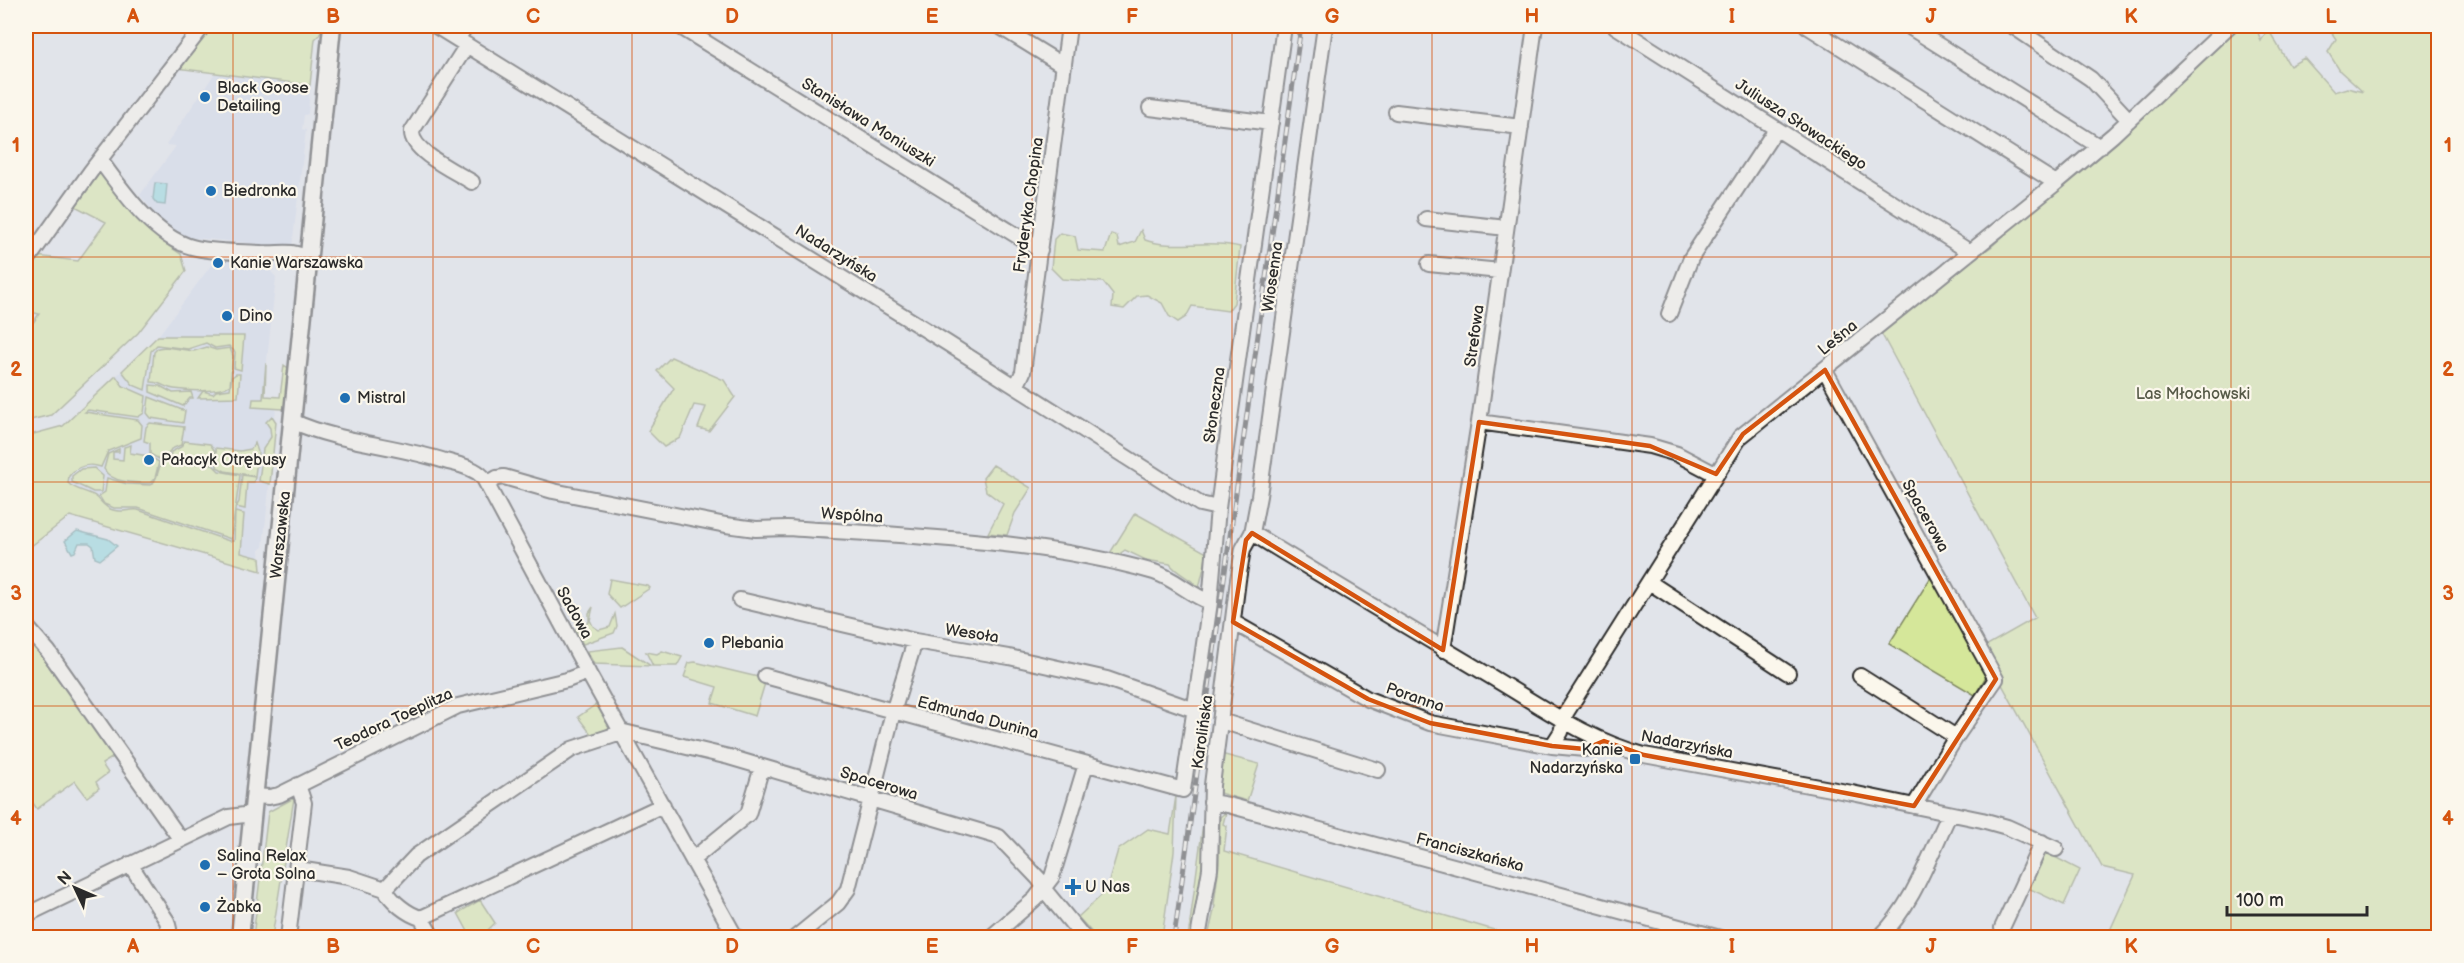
<svg xmlns="http://www.w3.org/2000/svg" width="2464" height="963" font-family="'Balsamiq Sans',sans-serif">
<style>
.built{fill:#ced7e9}
.green{fill:#d5e79a;stroke:#808962;stroke-width:1.5}
.water{fill:#85d6dc;stroke:#619295;stroke-width:1.5}
.lines{fill:none;stroke-linecap:round;stroke-linejoin:round}
.minor-casing{stroke:#2b2b2b;stroke-width:18}
.major-casing{stroke:#2b2b2b;stroke-width:21}
.minor{stroke:#fbf7ec;stroke-width:14}
.major{stroke:#fbf7ec;stroke-width:16}
.rail-casing{stroke:#2b2b2b;stroke-width:5}
.rail{stroke:#fbf7ec;stroke-width:3;stroke-dasharray:9;stroke-linecap:butt}
.marked{fill:none;stroke:#d5540f;stroke-width:4.5;stroke-linejoin:round}
.grid{fill:none;stroke:#d5540f;stroke-width:1.5;stroke-opacity:0.55}
.poi-dot{fill:#1f6fb2;stroke:#fbf7ec;stroke-width:2}
.labels{text-anchor:middle;dominant-baseline:central;stroke-width:4.5;stroke-linejoin:round;paint-order:stroke}
.poi-label{font-size:16px;fill:#2b2b2b;stroke:#fbf7ec;text-anchor:start}
.street-label{font-size:16px;fill:#2b2b2b;stroke:#fbf7ec}
.park-label{font-size:16px;fill:#565a47;stroke:#fbf7ec}
.neatline{fill:none;stroke:#d5540f;stroke-width:2}
.grid-label{font-size:20px;text-anchor:middle;font-weight:bold;fill:#d5540f}
</style>
<rect width="100%" height="100%" fill="#e1e4ea"/>
<filter id="ink" filterUnits="userSpaceOnUse"><feTurbulence type="fractalNoise" baseFrequency=".0167" numOctaves="2"/><feDisplacementMap in="SourceGraphic" scale="12" xChannelSelector="R" yChannelSelector="G"/><feConvolveMatrix kernelMatrix="1 2 1 2 8 2 1 2 1" color-interpolation-filters="sRGB"/></filter>
<g filter="url(#ink)">
<!-- built -->
<path class="built" d="M215,73L310,85L308,114L304,115L303,123L302,129L306,130L292,247L185,237L163,224L140,195L176,146L166,145Z
M223,259L262,262L276,277L263,397H279L274,420L276,422L263,547L260,549L261,571L26,503V436L64,426L158,336L212,264Z"/>
<!-- green -->
<path class="green" d="M209,26H323L319,35L315,39L310,85L176,68Z
M2235,26H2257L2256,27L2261,41L2268,29L2290,66L2304,58L2334,92L2347,88L2363,92L2340,71L2328,52L2336,39L2327,26H2438V937H2107L2135,875L2102,867L1982,648L2035,618L1880,331L1924,293L1991,247Z
M100,173L105,175L161,241L181,254L186,271L138,333L51,415L26,421V333L39,314L26,311V270L36,256L78,261L106,222L73,205L95,174Z
M1141,230L1145,240C1171,250 1209,239 1240,247L1234,303L1228,311L1192,306L1186,317L1178,322L1169,316L1162,303L1147,295L1137,296L1124,309L1112,307L1113,295L1103,282L1062,279L1051,268L1054,239L1060,233L1075,236L1078,250L1105,252L1111,234L1117,236L1119,247L1135,242Z
M158,336H244L241,370L234,368L235,352L229,346L215,348L206,343L188,349L157,345L151,351L145,390L133,385L122,371Z
M165,347L194,351L207,347L216,350L230,348L233,356L230,385C219,393 188,391 174,389C165,388 161,382 151,382L154,352L158,348Z
M671,357L724,380L735,397L709,431L698,428L706,407L694,405L680,438L664,447L648,431L674,388L657,371Z
M266,363L265,396L280,397L284,365L291,370L287,405L283,409L252,407L253,399H263Z
M236,374H240L238,397L198,398L203,391L213,394L216,391L230,389L232,377Z
M116,376L123,386L146,396L144,413L138,417L88,410L85,412L138,420L142,425L141,438L108,451L101,467C88,463 78,465 69,476L68,483C75,490 86,491 95,496C101,500 104,508 113,510C122,513 129,509 138,510L229,541H234L235,512L244,514L241,553L260,558L261,571L70,516L26,550V436L63,426Z
M150,385L160,386L173,393L191,392L193,398H190L183,406L150,392Z
M149,397L185,411L183,423L151,418L147,413Z
M272,416L276,422L270,484L259,481L263,449L271,437L270,428L266,422Z
M150,423L184,427L181,445L171,449L167,456L164,458L159,459L150,454V443L144,441L146,427Z
M184,441L210,444L215,451L214,463L175,461L170,457L171,452L181,447Z
M255,443L258,452L255,476L225,471L217,467L216,448L240,451L251,449Z
M131,445L130,453L149,456L159,462L155,478L150,483C135,483 111,483 104,469L108,454L119,449V452H113V459L123,460L124,447Z
M166,459L176,463L212,464L219,471L240,475L231,539L138,508H114L104,504L99,496L105,492L107,478L127,484L151,485C160,478 156,465 166,459Z
M993,465L1031,488L1015,513L1007,535L988,533L1003,504L986,491L983,478Z
M94,468L103,476L101,492H93L72,482V476L81,469Z
M242,475L255,477L254,482H247L245,509L236,507L239,502Z
M1135,513L1205,552L1207,555L1199,588C1192,578 1178,575 1170,564L1146,560L1125,550L1111,560L1107,558Z
M1931,577L1987,675L1975,695L1889,644Z
M610,579L648,586L650,588L620,608L607,594Z
M565,598L579,627L589,622V613L593,607L590,620L593,626L599,630L610,627L615,614L617,626L614,633L583,644L575,629L579,627Z
M34,647H38L115,756L102,764L108,773L96,782L99,788L87,797L75,781L37,809L26,793V650Z
M622,647L651,666L594,664L587,651Z
M662,651L682,657L677,666H653L646,652L657,654Z
M695,662L762,678L765,683L755,716L712,703L717,687L684,677L689,663Z
M598,703L611,725L606,730L591,734L578,717Z
M1221,754L1259,764L1247,801L1216,792Z
M1176,796L1174,852L1162,937H1096L1078,917L1106,891L1118,850L1148,829L1170,834Z
M294,798L272,937H253L268,812Z
M1205,808L1206,852L1194,937L1188,938Z
M1226,812L1223,824L1227,826L1224,851L1518,937H1208L1215,906L1214,905L1219,864L1220,817Z
M2043,851L2080,870L2064,905L2026,887Z
M480,900L495,923L486,932L488,937H471L458,913Z"/>
<!-- water -->
<path class="water" d="M155,183L167,184L165,205L157,204L153,199Z
M77,531L108,539L117,546L100,560L95,558L93,546L89,543H79L75,552L72,553L65,541Z"/>
<g class="lines">
<defs>
<path id="minor" d="M436,26L947,343L1200,504L1218,508
M679,26L1040,250
M999,26L1064,66
M1615,26L1970,252
M1807,26L2056,183
M1908,26L2100,147
M2014,27L2091,79L2129,120
M457,39L466,26
M467,45L412,131C410,151 456,172 472,182
M1150,108L1271,123
M1396,112L1521,127
M100,160C122,190 154,237 192,247C215,253 238,251 260,253C281,255 288,248 309,259
M1426,219L1506,228
M26,262L91,171L203,26
M1429,264L1500,271
M1669,314L1691,258L1776,129
M1825,370L1996,679L1956,737L1914,806
M1016,387L1023,372L1069,26
M292,421C340,443 395,445 445,461C459,465 473,467 483,477L580,658L736,938
M1479,422L1650,446L1677,454L1715,474
M487,484L497,478L504,477L553,491L726,525L756,529L787,528C908,536 1037,539 1154,572C1174,578 1190,595 1210,602
M1252,533C1333,583 1416,632 1498,681C1545,709 1590,741 1644,755L1852,793L1982,820L2007,827L2056,849
M1649,582L1788,673
M740,600L915,641L1009,657L1107,679L1195,710
M1233,622L1368,699L1430,723L1552,746L1585,749L1594,747L1602,741
M26,626L48,651L181,840
M1443,650L1479,422L1535,26
M765,676L1183,790L1210,602L1218,508L1231,411L1284,26
M1860,676L1956,737
M1221,721L1378,770
M1552,746L1561,732L1566,713L1740,437L2056,183L2113,135L2229,26
M254,796L269,797L279,795L458,706L567,680L588,672
M1211,802L1228,805L1720,938
M663,805L421,918C407,914 392,902 385,889L416,856L572,749L624,732L729,757L999,837L1039,879L1047,893L1084,938
M693,859L748,814L762,767
M130,864L167,921L169,929L167,938
M298,869L349,877L385,889
M26,915L229,817L252,814
M421,918L433,938
M2002,928L2042,842
M288,938L304,803L298,785
M795,938L838,903L848,889L893,712L915,641
M990,938L1035,899L1052,877L1086,764
M1198,938L1210,869L1212,785L1238,580L1243,549L1252,533L1259,496L1325,26
M1879,938C1913,905 1929,857 1949,815"/>
<path id="major" d="M240,938L332,26"/>
</defs>
<!-- minor casing -->
<use href="#minor" class="minor-casing"/>
<!-- major casing -->
<use href="#major" class="major-casing"/>
<!-- minor -->
<use href="#minor" class="minor"/>
<!-- major -->
<use href="#major" class="major"/>
<defs>
<path id="rail" d="M1174,938L1301,26"/>
</defs>
<!-- rail casing -->
<use href="#rail" class="rail-casing"/>
<!-- rail -->
<use href="#rail" class="rail"/>
</g>
</g>
<!-- marked area -->
<path d="M0 0H2464V963H0ZM1825,370L1996,679L1914,806L1644,755L1604,741L1585,749L1552,746L1430,723L1368,699L1233,622L1246,540L1252,533L1443,650L1479,422L1650,446L1716,474L1743,434Z" fill="#e1e4ea" fill-opacity=".55" fill-rule="evenodd"/>
<path class="marked" d="M1825,370L1996,679L1914,806L1644,755L1604,741L1585,749L1552,746L1430,723L1368,699L1233,622L1246,540L1252,533L1443,650L1479,422L1650,446L1716,474L1743,434Z"/>
<!-- grid -->
<path class="grid" d="M233,26V938M433,26V938M632,26V938M832,26V938M1032,26V938M1232,26V938M1432,26V938M1632,26V938M1832,26V938M2031,26V938M2231,26V938M26,257H2438M26,482H2438M26,706H2438"/>
<!-- markers -->
<g class="poi-dot">
<circle cx="205" cy="97" r="6"/>
<circle cx="211" cy="191" r="6"/>
<circle cx="218" cy="263" r="6"/>
<circle cx="227" cy="316" r="6"/>
<circle cx="345" cy="398" r="6"/>
<circle cx="149" cy="460" r="6"/>
<circle cx="709" cy="643" r="6"/>
<rect x="1629" y="753" width="12" height="12" rx="3"/>
<circle cx="205" cy="865" r="6"/>
<path d="M1070 878h6v6h6v6h-6v6h-6v-6h-6v-6h6z"/>
<circle cx="205" cy="907" r="6"/>
</g>
<g class="labels">
<!-- poi labels -->
<g class="poi-label">
<text x="217" y="88">Black Goose<tspan x="217" dy="18">Detailing</tspan></text>
<text x="223" y="191">Biedronka</text>
<text x="230" y="263">Kanie Warszawska</text>
<text x="239" y="316">Dino</text>
<text x="357" y="398">Mistral</text>
<text x="161" y="460">Pałacyk Otrębusy</text>
<text x="721" y="643">Plebania</text>
<text x="1623" y="750" text-anchor="end">Kanie<tspan x="1623" dy="18">Nadarzyńska</tspan></text>
<text x="217" y="856">Salina Relax<tspan x="217" dy="18">– Grota Solna</tspan></text>
<text x="1085" y="887">U Nas</text>
<text x="217" y="907">Żabka</text>
</g>
<!-- street labels -->
<g class="street-label">
<text transform="translate(868 123) rotate(32)">Stanisława Moniuszki</text>
<text transform="translate(1801 125) rotate(33)">Juliusza Słowackiego</text>
<text transform="translate(1029 205) rotate(-82)">Fryderyka Chopina</text>
<text transform="translate(836 254) rotate(32)">Nadarzyńska</text>
<text transform="translate(1273 277) rotate(-82)">Wiosenna</text>
<text transform="translate(1475 336) rotate(-82)">Strefowa</text>
<text transform="translate(1838 338) rotate(-39)">Leśna</text>
<text transform="translate(1215 405) rotate(-82)">Słoneczna</text>
<text transform="translate(852 516) rotate(4)">Wspólna</text>
<text transform="translate(1925 516) rotate(61)">Spacerowa</text>
<text transform="translate(281 535) rotate(-84)">Warszawska</text>
<text transform="translate(574 613) rotate(61)">Sadowa</text>
<text transform="translate(972 634) rotate(9)">Wesoła</text>
<text transform="translate(1415 698) rotate(19)">Poranna</text>
<text transform="translate(978 718) rotate(15)">Edmunda Dunina</text>
<text transform="translate(394 720) rotate(-25)">Teodora Toeplitza</text>
<text transform="translate(1203 732) rotate(-82)">Karolińska</text>
<text transform="translate(1687 745) rotate(11)">Nadarzyńska</text>
<text transform="translate(879 784) rotate(17)">Spacerowa</text>
<text transform="translate(1470 853) rotate(15)">Franciszkańska</text>
</g>
<!-- park labels -->
<g class="park-label">
<text x="2193" y="394">Las Młochowski</text>
</g>
</g>
<!-- margin -->
<rect width="2464" height="963" fill="none" stroke="#fbf7ec" stroke-width="66"/>
<!-- north arrow -->
<g transform="translate(75 888) rotate(314)" stroke="#fbf7ec" stroke-width="4.5" paint-order="stroke">
<path d="M0-4.5L10 22L0 15L-10 22Z" fill="#2b2b2b"/>
<text y="-9" font-size="16" font-weight="bold" text-anchor="middle" fill="#2b2b2b">N</text>
</g>
<!-- scale -->
<path d="M2227 906v9h140v-9" fill="none" stroke="#2b2b2b" stroke-width="3"/>
<text x="2236" y="906" font-size="18" fill="#2b2b2b" stroke="#fbf7ec" stroke-width="4.5" paint-order="stroke">100 m</text>
<rect x="33" y="33" width="2398" height="897" class="neatline"/>
<g class="grid-label">
<text x="133" y="23">A</text>
<text x="333" y="23">B</text>
<text x="533" y="23">C</text>
<text x="732" y="23">D</text>
<text x="932" y="23">E</text>
<text x="1132" y="23">F</text>
<text x="1332" y="23">G</text>
<text x="1532" y="23">H</text>
<text x="1732" y="23">I</text>
<text x="1931" y="23">J</text>
<text x="2131" y="23">K</text>
<text x="2331" y="23">L</text>
<text x="16" y="152">1</text>
<text x="2448" y="152">1</text>
<text x="16" y="376">2</text>
<text x="2448" y="376">2</text>
<text x="16" y="600">3</text>
<text x="2448" y="600">3</text>
<text x="16" y="825">4</text>
<text x="2448" y="825">4</text>
<text x="133" y="953">A</text>
<text x="333" y="953">B</text>
<text x="533" y="953">C</text>
<text x="732" y="953">D</text>
<text x="932" y="953">E</text>
<text x="1132" y="953">F</text>
<text x="1332" y="953">G</text>
<text x="1532" y="953">H</text>
<text x="1732" y="953">I</text>
<text x="1931" y="953">J</text>
<text x="2131" y="953">K</text>
<text x="2331" y="953">L</text>
</g>
</svg>
